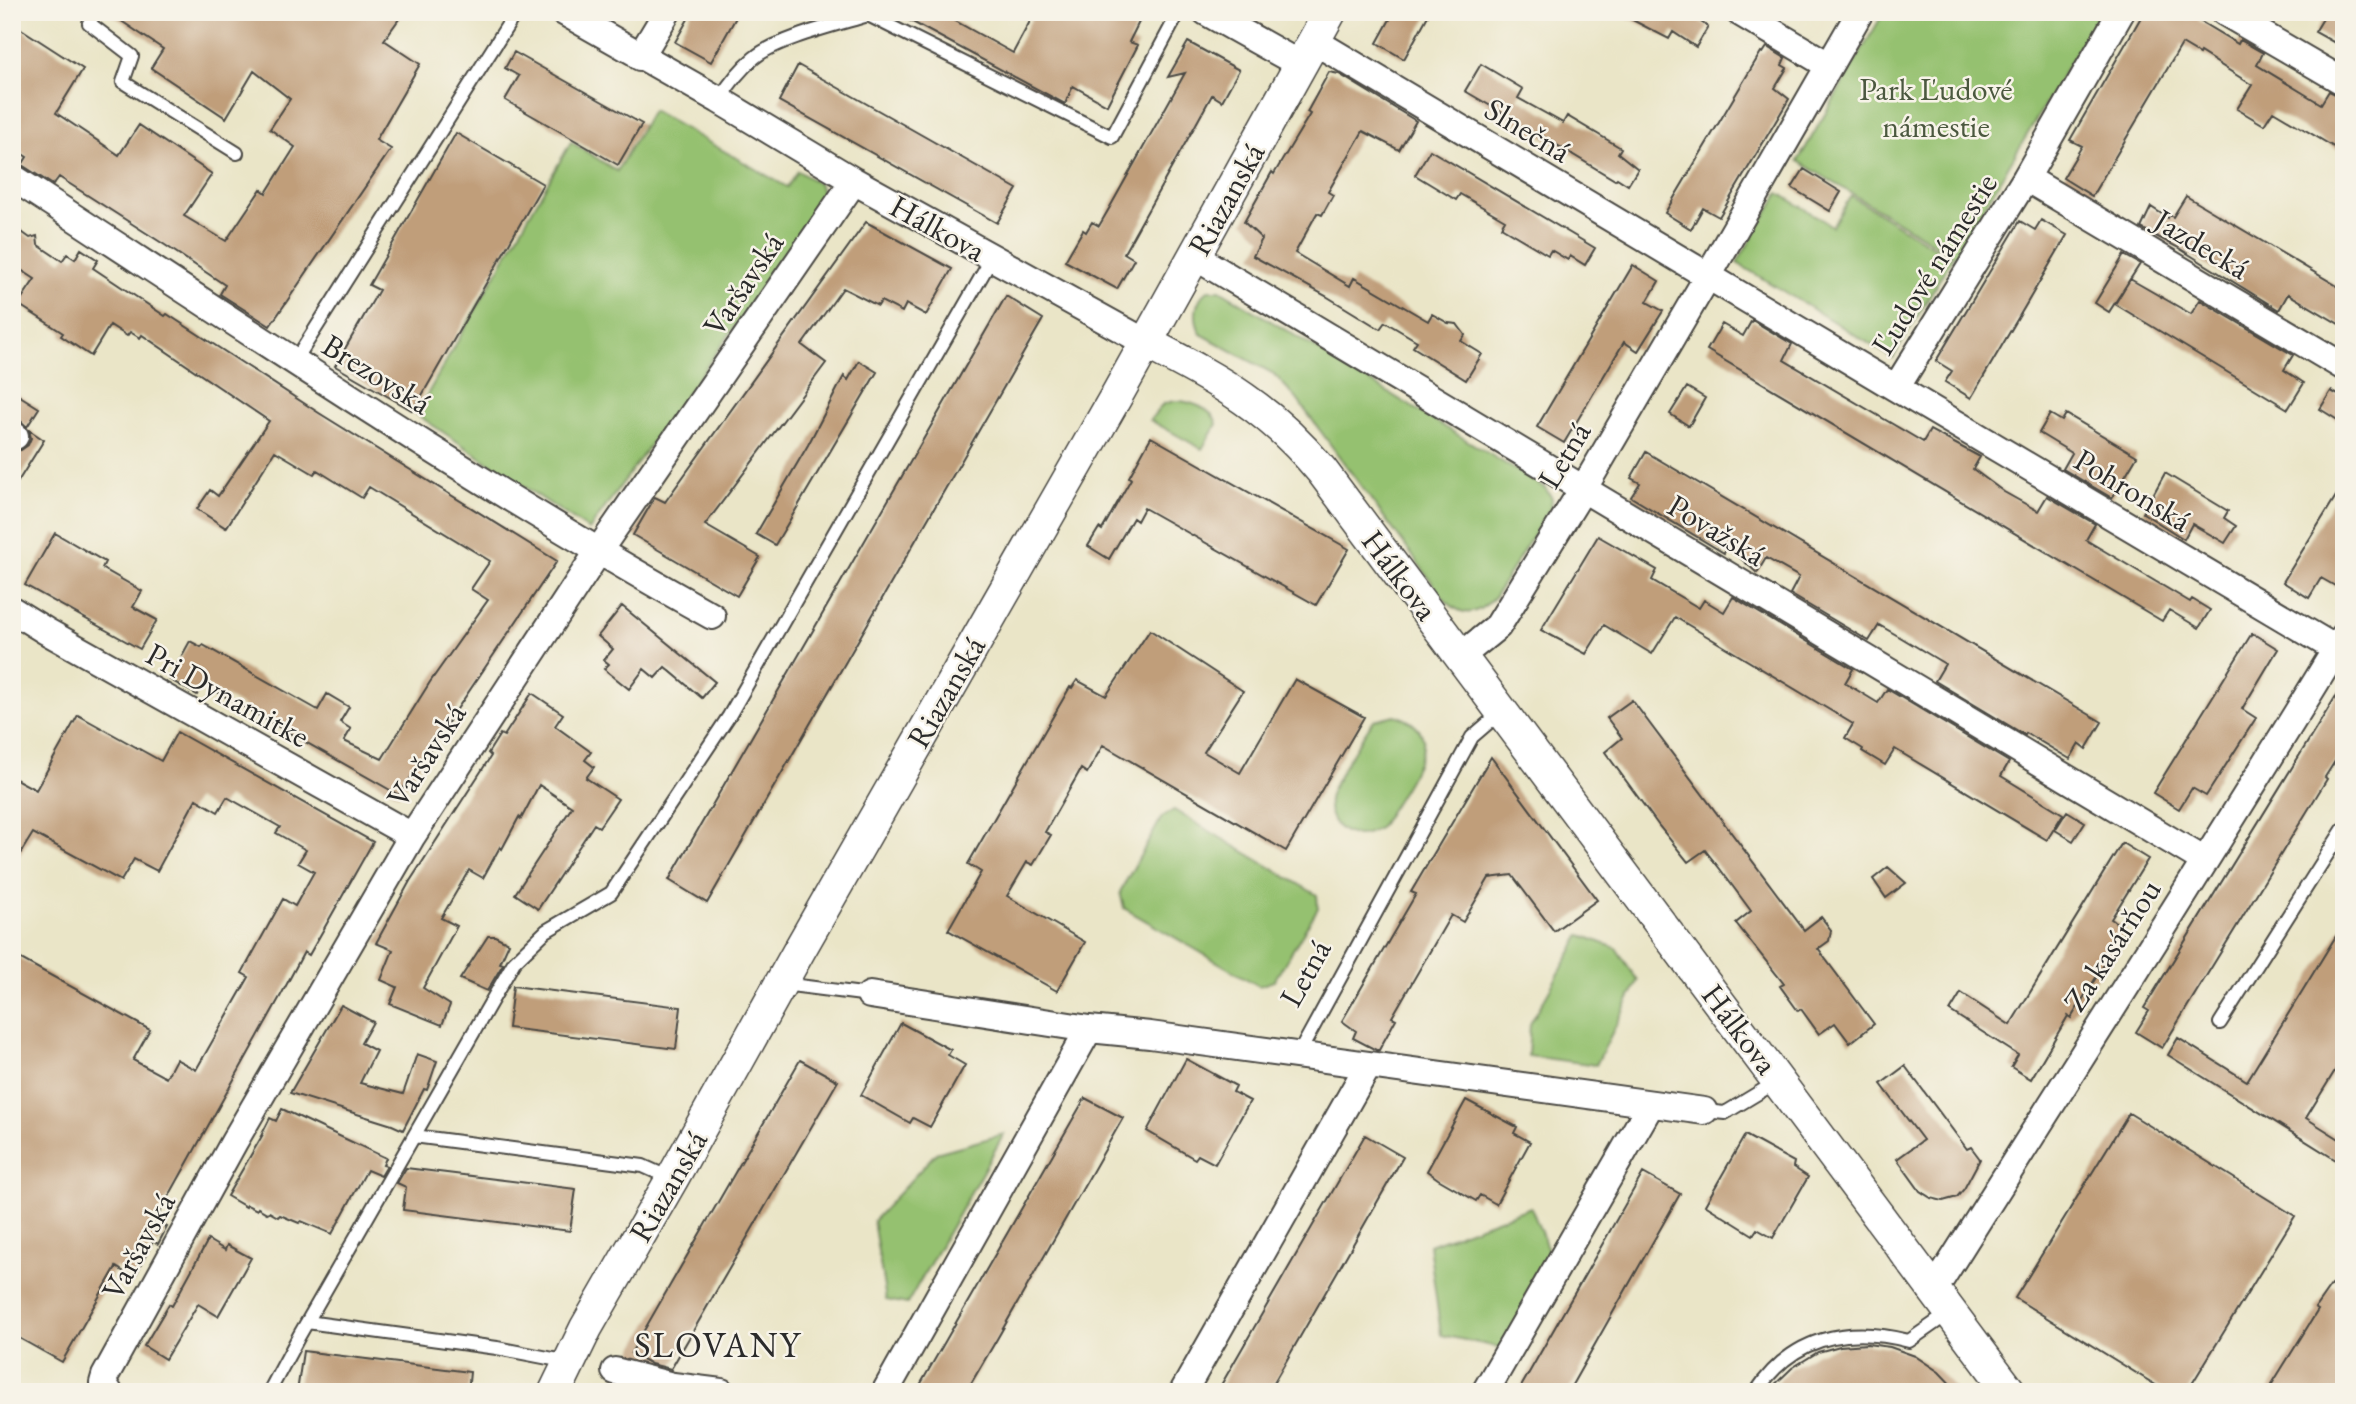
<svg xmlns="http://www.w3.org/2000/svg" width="2356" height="1404" font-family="'EB Garamond',serif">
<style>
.green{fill:#95c16f;stroke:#60764d;stroke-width:2}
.building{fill:#c09e7a}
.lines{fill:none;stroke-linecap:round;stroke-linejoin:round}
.service-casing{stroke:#484742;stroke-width:16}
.minor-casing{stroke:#484742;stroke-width:30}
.tertiary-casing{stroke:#484742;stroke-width:35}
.service{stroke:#fff;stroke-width:12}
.minor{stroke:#fff;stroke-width:26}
.tertiary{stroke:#fff;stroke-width:32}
.labels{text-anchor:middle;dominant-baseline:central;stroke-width:5;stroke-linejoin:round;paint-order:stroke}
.park-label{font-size:32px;fill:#4b583f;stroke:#f7f3e8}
.street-label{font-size:32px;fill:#2b2b2b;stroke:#f7f3e8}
.quarter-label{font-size:35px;letter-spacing:2px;fill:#2b2b2b;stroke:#f7f3e8}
</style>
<rect width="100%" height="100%" fill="#f7f3e8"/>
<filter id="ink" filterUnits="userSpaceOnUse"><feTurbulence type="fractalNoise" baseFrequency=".0143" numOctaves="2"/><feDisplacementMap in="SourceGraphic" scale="14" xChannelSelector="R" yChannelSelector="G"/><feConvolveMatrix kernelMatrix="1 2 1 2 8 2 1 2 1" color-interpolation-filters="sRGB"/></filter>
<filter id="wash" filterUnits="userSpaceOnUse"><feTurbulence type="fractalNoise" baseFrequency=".00686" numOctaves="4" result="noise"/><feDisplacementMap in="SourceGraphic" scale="28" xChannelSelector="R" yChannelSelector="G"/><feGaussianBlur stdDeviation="1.57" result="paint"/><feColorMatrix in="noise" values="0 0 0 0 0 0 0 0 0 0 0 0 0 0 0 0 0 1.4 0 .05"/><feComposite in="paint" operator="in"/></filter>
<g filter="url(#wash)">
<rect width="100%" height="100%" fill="#eae5c7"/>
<!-- green -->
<path class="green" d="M1884,12H2100L1955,256L1798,161Z
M652,110L787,187L798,171L819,184L826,200L589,530L416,414L571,142L617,171Z
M1779,193L1832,226L1851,196L1952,258L1893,358L1737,263Z
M1208,290H1220L1545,488L1552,498L1551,507L1493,599C1476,615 1464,618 1446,601L1296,398L1274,374L1201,334C1193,319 1194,300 1208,290Z
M1174,401C1188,400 1214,409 1217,424L1202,449L1150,420L1163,404Z
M1395,715C1407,719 1420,725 1423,739C1427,758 1391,808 1380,827C1370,834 1357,838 1345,832C1332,826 1326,808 1330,795C1334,781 1365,732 1374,720Z
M1174,810L1317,895L1318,908L1274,981L1259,986L1124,908L1120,892L1162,817Z
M1581,935L1616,948L1638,981L1596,1065L1528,1056L1530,1024Z
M1004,1134L907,1304L886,1300L873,1221L936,1153Z
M1531,1207L1552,1260L1502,1348L1441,1335L1429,1245Z"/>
<g id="blocks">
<!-- building -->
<path class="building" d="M108,12H404L384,40L420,64L376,140L391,149L270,326L220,294L225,285L165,245L59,177L53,185L22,165L27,157L12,147V23L83,69L56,113L119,155L139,125L212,174L184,216L226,241L261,189L266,193L295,147L270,129L290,99L254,71L226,118L151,68L163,49Z
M692,12H739L711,62L675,42Z
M894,12H939L1013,53L1035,12H1144L1129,42L1138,45L1107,105L1073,86L1065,104Z
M1394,12H1430L1404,59L1377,43Z
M1617,12H1687L1708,27L1696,47L1673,32L1669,39Z
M2144,12H2204L2198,20L2238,44L2240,40L2263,53L2257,65L2321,104L2329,91L2344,98V153L2273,111L2264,125L2237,109L2252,85L2200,52L2199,54L2182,44L2092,196L2063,178L2082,146L2070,140Z
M2327,12H2344V48L2315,32Z
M1188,42L1239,70L1222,101L1212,95L1196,124L1124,253L1134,259L1117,289L1065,261L1083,230L1086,232L1092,222L1099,226L1110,207L1185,73L1168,77Z
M1767,47L1785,58L1782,65L1787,68L1775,88L1789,99L1719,217L1703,208L1691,229L1665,213L1761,52L1763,53Z
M514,52L642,124L618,165L505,100L519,76L505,68Z
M1481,64L1523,89L1518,98L1563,123L1567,116L1621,148L1618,153L1638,169L1628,185L1617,178L1615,180L1540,135L1539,137L1517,125L1518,122L1465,91Z
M798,65L1017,189L997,223L779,101Z
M1329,72L1339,74L1416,121L1399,150L1363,131L1328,192L1333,195L1322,215L1317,213L1295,253L1350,286L1354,278L1428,321L1432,314L1448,323L1457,324L1465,335L1461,341L1482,354L1466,380L1413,347L1417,341L1385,322L1380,329L1326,296L1253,256L1262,239L1244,222L1272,172L1274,174L1310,114L1307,112Z
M456,133L543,184L413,411L335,366L379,290L369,285Z
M1430,150L1595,248L1585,265L1570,256L1568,260L1551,250L1548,255L1501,227L1505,220L1460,194L1456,200L1415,175Z
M1804,169L1841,192L1830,211L1792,188Z
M2186,196L2344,290V327L2288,294L2279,310L2177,247L2141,228L2151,207L2168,218L2169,215L2173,217Z
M2041,220L2067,235L1971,398L1945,382L1952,371L1936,361L2020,221L2035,230Z
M866,222L952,269L926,315L906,304L902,312L881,301L878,306L843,288L802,345L826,363L705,525L760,557L737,596L633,535L655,497L665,502Z
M12,225L30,238L37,236L38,245L62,261L67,254L75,259L81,249L98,260L93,268L165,316L167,314L319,413L557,561L399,795L203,684L197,695L169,679L190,641L201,647L203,645L318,710L327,694L349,707L340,722L351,729L344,741L382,759L430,682L488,600L471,589L490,561L369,487L362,498L317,470L314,474L275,451L226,528L197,509L210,490L218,496L269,421L142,335L140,338L130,332L127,336L110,325L91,356L61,336L63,333L18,304L35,279L12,264Z
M2124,255L2140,264L2109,312L2095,303Z
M1633,265L1659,281L1647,302L1663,311L1638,351L1624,342L1564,443L1537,427Z
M2130,279L2191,314L2200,300L2293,355L2284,370L2304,383L2288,409L2115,304Z
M1006,296L1043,319L707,903L669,880Z
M1752,320L1792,344L1784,360L1923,442L1930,430L1980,457L1973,469L2004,492L2038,511L2047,496L2095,524L2086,540L2190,602L2192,599L2210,610L2199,628L2169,610L2162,621L1707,350L1722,324L1743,336Z
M859,361L877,372L775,545L756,534L808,445L844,376L848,380Z
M1687,387L1705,398L1689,426L1670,414Z
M12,391L39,408L27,427L21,421L12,418Z
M2331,391L2344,398V424L2320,409Z
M2050,414L2062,421L2066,414L2137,456L2112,498L2063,469L2072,453L2039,433Z
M29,430L44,440L12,491V451L21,450L28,445L31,438Z
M1151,437L1349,549L1316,605L1144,508L1137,521L1133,518L1109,559L1088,546L1099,528L1102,530L1131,479L1129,477Z
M1646,452L2102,722L2086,749L2079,744L2070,759L2026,733L2025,735L1935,681L1945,664L1900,637L1879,625L1869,641L1790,594L1799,577L1766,558L1757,573L1727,546L1724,553L1631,497L1640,483L1631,478Z
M2165,473L2228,511L2224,518L2236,526L2225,543L2192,524L2184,539L2143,513Z
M2344,483V576L2337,587L2321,578L2309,598L2283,582Z
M55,533L105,562L102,568L142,591L133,607L157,620L140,649L25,585Z
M1598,536L1657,570L1652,580L1699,608L1704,600L1724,612L1733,597L1853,669L1845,683L1860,692L1878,703L1887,689L2009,762L2001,776L2063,814L2047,840L1895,749L1885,765L1862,751L1863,749L1845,738L1853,724L1675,617L1652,654L1604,625L1586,654L1541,630Z
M622,606L715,682L702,698L665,667L655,678L644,669L629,689L604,669L609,664L604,660L613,649L598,636Z
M1150,630L1243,691L1204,752L1240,773L1295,679L1364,717L1286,851L1103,745L1087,773L1081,769L1045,832L1051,835L1033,865L1027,862L1007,896L1085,942L1057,991L948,930L981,872L968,864L1070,687L1072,688L1077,680L1106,696Z
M2252,633L2278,649L2242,709L2256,718L2206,796L2192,788L2179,809L2153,793Z
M2344,683V747L2325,777L2327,779L2162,1048L2136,1032L2149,1011L2144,1008Z
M532,693L563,714L555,726L591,752L585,760L594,767L586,778L618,799L599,827L594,824L538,909L515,894L572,807L539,785L521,819L519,817L502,849L500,847L483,878L469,870L441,918L457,926L423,988L450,1005L442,1025L390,1004L397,987L381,980L393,950L376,943L410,881L491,756L488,753L500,734L504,736Z
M1632,700L1804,930L1821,917L1831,930L1829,941L1818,949L1874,1024L1850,1043L1835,1023L1819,1034L1801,1009L1798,1011L1780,986L1784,984L1736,923L1751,911L1720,869L1705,850L1688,862L1659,826L1605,752L1622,738L1607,718Z
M78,715L161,761L177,732L373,842L309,955L304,952L281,995L155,1221L167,1227L158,1244L153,1241L134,1278L116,1267L62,1362L12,1334V954L150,1030L133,1060L166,1078L176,1059L196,1070L249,977L242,973L283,899L295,906L314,872L298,863L306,850L276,833L280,827L227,797L218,812L196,799L157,871L134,859L121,881L33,833L12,867V777L36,790Z
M1491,757L1597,900L1554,931L1512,875L1489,878L1463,922L1451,915L1392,1017L1396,1019L1379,1050H1376L1353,1038L1356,1031L1342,1021L1416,894L1411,892Z
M2067,811L2085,822L2073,841L2055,830Z
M2122,843L2148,859L2111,919L2126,929L2071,1018L2068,1016L2031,1079L2011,1067L2018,1055L1950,1011L1961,993L2010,1025Z
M1888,867L1906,883L1886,898L1873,879Z
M2344,923V1056L2306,1118L2344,1142V1165L2168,1055L2178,1038L2247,1081Z
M488,936H495L509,943L500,963L503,964L487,991L460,979Z
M513,986L681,1007L676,1049L508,1028Z
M341,1005L373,1022L361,1043L376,1051L360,1083L403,1094L417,1054L437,1061L427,1090L424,1089L403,1130L392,1125L290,1093Z
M901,1023L951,1050L948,1055L965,1065L930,1127L913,1118L910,1123L861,1095Z
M1186,1059L1236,1086L1233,1092L1250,1101L1215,1164L1198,1155L1195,1159L1147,1131Z
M800,1060L838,1081L671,1369L651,1364L631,1353Z
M1905,1066L1967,1149L1971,1147L1980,1159L1964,1189L1957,1197L1943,1201L1931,1198L1920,1191L1897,1159L1923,1140L1881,1084Z
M1085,1098L1123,1118L997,1339L966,1392H916Z
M1466,1100L1517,1127L1514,1133L1530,1142L1496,1204L1480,1195L1476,1201L1438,1179L1427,1171Z
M282,1109L386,1158L383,1165L387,1166L381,1176L367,1170L332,1234L301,1221L299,1223L280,1215L278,1217L269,1212L267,1213L258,1208L257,1210L247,1205L246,1207L227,1196L262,1136H261L270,1118L276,1121Z
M2129,1113L2295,1216L2187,1392H2167L2015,1298Z
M1365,1135L1403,1157L1277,1377L1268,1392H1217Z
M1745,1135L1794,1162L1793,1167L1808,1177L1773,1238L1757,1229L1753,1235L1705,1205Z
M406,1168L576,1189L570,1231L403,1210L406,1187L397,1183Z
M1643,1173L1680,1194L1568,1392H1518Z
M208,1240L225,1250L227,1245L251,1258L218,1316L198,1304L165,1359L144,1346L169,1304L172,1306Z
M2331,1285L2344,1292V1392H2267L2318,1310L2315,1308Z
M1867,1344L1890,1347L1915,1356L1939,1372L1958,1392H1767L1792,1368L1818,1352L1840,1346Z
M303,1351L470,1372L468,1392H297Z"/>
</g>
</g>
<g filter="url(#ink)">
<use href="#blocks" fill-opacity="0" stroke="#484742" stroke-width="2"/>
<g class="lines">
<defs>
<path id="service" d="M95,12L89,23L132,56L123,82L237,153
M719,100C729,84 739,70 754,58C776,39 839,24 868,15L1112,137L1179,12
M295,361L516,12
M783,984L870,995
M2220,1023L2344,828
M1298,1055L1472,737L1501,712
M1704,1111L1725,1113L1778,1081
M414,1136L643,1166L672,1179
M307,1322L497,1348L569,1362
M269,1392L299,1336L514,962L546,931L611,893L729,716L992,258
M1756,1392C1792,1337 1847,1325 1909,1341L1949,1313"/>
<path id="minor" d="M564,12L719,100L854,181L1145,342
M1206,12L1301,65
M1739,12L1828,65
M1860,12L1708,276L1896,388L2026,178L2121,12
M2224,12L2344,82
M1314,41L1708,276L1591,476L1498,626L1461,656
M640,57L667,12
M12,177C243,327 471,482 712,616
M2026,178L2344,367
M1194,256L2205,861
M1896,388L2336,649
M12,434L15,436
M12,610L46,631L412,836
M870,995L1089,1029L1150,1035L1704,1111
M1934,1290C2071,1072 2211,856 2344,636
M615,1371L673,1386L721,1392
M109,1392L103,1383L105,1376L234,1142L412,836L606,540L854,181
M885,1392L1089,1029
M1183,1392L1368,1066
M1485,1392L1651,1104"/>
<path id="tertiary" d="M1145,342C1219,381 1267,405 1322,471L2010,1392
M555,1392L586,1328L672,1179L800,949L1118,393L1330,12"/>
</defs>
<!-- service casing -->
<use href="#service" class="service-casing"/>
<!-- minor casing -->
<use href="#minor" class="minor-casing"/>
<!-- tertiary casing -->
<use href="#tertiary" class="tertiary-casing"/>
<!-- service -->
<use href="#service" class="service"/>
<!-- minor -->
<use href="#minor" class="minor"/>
<!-- tertiary -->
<use href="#tertiary" class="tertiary"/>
</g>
</g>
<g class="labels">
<!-- park labels -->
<g class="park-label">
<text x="1936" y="89">Park Ľudové<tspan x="1936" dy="37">námestie</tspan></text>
</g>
<!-- street labels -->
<g class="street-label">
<text transform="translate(1528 130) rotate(31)">Slnečná</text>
<text transform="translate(1226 199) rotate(-61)">Riazanská</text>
<text transform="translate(938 228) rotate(29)">Hálkova</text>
<text transform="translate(2202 244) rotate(31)">Jazdecká</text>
<text transform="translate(1934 264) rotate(-58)">Ľudové námestie</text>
<text transform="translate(743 284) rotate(-56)">Varšavská</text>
<text transform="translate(377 374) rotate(32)">Brezovská</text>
<text transform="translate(1564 455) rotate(-59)">Letná</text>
<text transform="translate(2133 490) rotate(31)">Pohronská</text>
<text transform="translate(1717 530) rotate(31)">Považská</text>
<text transform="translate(1400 575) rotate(53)">Hálkova</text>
<text transform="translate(946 692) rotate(-60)">Riazanská</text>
<text transform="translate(228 695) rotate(29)">Pri Dynamitke</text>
<text transform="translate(426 755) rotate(-57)">Varšavská</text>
<text transform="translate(2112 945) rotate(-57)">Za kasárňou</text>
<text transform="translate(1305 973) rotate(-61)">Letná</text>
<text transform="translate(1740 1029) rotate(53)">Hálkova</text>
<text transform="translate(668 1186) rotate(-60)">Riazanská</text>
<text transform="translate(138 1246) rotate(-61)">Varšavská</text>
</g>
<!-- quarter labels -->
<g class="quarter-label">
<text x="718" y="1344">SLOVANY</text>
</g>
</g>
<!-- margin -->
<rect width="2356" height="1404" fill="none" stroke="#f7f3e8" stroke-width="42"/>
</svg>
